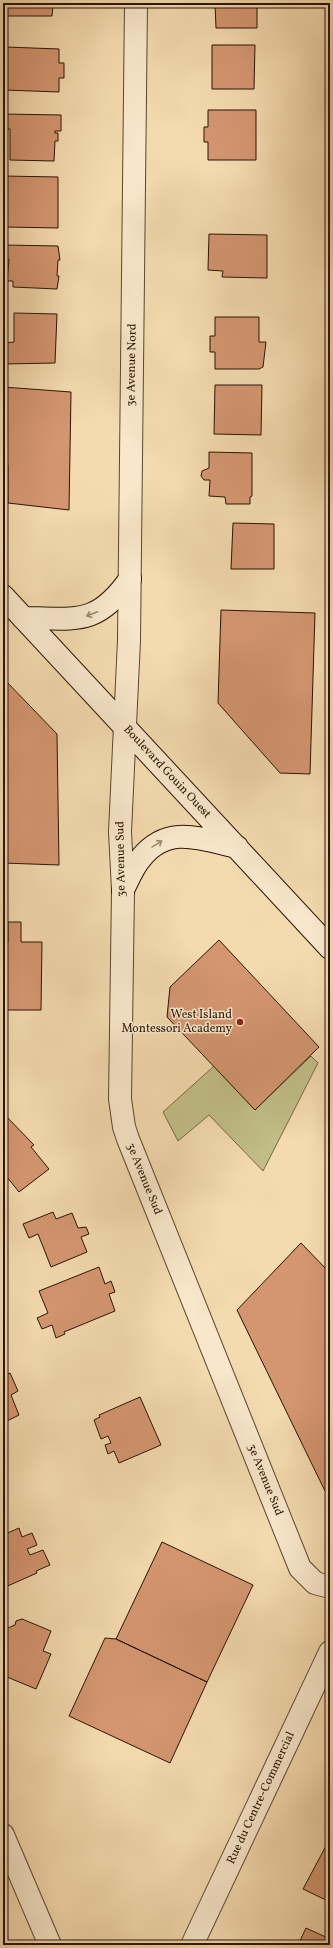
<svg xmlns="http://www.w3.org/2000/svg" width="333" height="1948" font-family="Vollkorn,serif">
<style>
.green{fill:#c1be87;stroke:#756846}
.building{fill:#d49671;stroke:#291304}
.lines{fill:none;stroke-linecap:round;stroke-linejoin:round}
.street-casing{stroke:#5c452f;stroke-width:24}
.secondary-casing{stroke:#291304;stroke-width:24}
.street{stroke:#f8e7cb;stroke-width:22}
.secondary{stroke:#f8e7cb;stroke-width:22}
.oneway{stroke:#9b8871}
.poi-dot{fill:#8f2418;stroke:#f8e7cb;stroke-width:1.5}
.labels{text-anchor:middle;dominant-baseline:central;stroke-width:3;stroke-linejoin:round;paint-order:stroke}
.street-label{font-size:12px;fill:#291304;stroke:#f8e7cb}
.poi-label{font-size:12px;fill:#291304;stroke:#f8e7cb;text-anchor:end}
</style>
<rect width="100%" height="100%" fill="#f4daaf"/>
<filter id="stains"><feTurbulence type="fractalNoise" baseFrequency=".005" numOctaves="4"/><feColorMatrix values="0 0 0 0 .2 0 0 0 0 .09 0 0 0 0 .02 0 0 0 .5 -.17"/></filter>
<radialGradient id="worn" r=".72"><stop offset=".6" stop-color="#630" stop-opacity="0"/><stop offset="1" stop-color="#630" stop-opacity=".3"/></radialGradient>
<!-- green -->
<path class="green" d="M311,1056L318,1063L263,1171L209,1115L178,1141L163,1112L214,1066L255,1110Z"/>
<!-- building -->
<path class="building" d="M3,3H58L53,5L52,16H3Z
M215,3H257V28H216Z
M212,45H255L254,89H212Z
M6,47L59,49V63H64V78H59V92L5,90L3,51H6Z
M208,110H256V160H208V142H204V127H208Z
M3,114L61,115V131H55V133H58V141H55L54,161L10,160V129H3Z
M3,176L58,177V228L5,227Z
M209,234L267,235V278L222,277L223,271L208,270Z
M3,245L58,246L60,260H58L57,276H59L57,289L13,287V281H7L9,259H3Z
M14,313L57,314L55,363L4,364V343L14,342Z
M215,317H259V342H266L263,367L259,369H215V352H210V336H215Z
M215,385H262L261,435L214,434Z
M3,387L71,392L69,510L8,503V465L3,462Z
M209,452L252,453V496L250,497V504H226L225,497L209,496L210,480H204L201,476L202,471L209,468Z
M233,523L274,524V569H231Z
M221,610L315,613L310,774L280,773L218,703Z
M3,678L57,734L59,865L3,863Z
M8,922H21V942H42L41,1010H3V942H8Z
M219,940L319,1047L255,1110L167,1017L170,987Z
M3,1113L34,1145L31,1147L49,1169L19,1192L3,1172Z
M53,1212L56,1219L72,1213L78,1228L86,1227L89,1234L81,1237L87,1252L51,1267L38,1234L29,1238L23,1224Z
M301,1243L330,1273V1480L325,1491L237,1310Z
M99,1267L105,1284L111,1281L115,1292L109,1294L115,1311L64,1332L65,1334L56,1338L52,1325L42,1329L37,1318L48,1313L39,1291Z
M10,1373L18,1391L11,1395L19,1415L3,1423V1376Z
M140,1397L161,1445L119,1463L114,1451L108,1454L105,1445L111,1443L108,1436L101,1439L94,1420L100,1417L99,1415Z
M3,1488L7,1497L3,1499L5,1504L3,1505Z
M19,1528L22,1537L32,1533L37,1545L27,1549L30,1555L43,1550L50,1565L36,1571L37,1573L3,1588V1535Z
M162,1542L253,1585L207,1682L116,1639Z
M22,1619L51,1631L43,1651L51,1654L36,1689L7,1677L3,1667V1630L15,1625L16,1621Z
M105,1638L116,1639L207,1682L170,1763L69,1716Z
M327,1844L330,1845V1902L303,1889Z
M306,1928L330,1939V1945H298Z"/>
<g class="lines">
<defs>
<path id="street" d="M136,3L129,640L120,832L123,890L120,1099L124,1127L128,1139L300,1568L315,1583L330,1587
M3,1835L50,1945
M192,1945L330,1652"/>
<path id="secondary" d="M3,596L330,948
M23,618C76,618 96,627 130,579
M123,890C128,880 133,867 141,858C168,824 201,839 237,847"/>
</defs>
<!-- street casing -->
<use href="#street" class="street-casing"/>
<!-- secondary casing -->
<use href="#secondary" class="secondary-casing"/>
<!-- street -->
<use href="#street" class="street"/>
<!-- secondary -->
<use href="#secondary" class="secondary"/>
</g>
<!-- one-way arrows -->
<defs><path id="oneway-shaft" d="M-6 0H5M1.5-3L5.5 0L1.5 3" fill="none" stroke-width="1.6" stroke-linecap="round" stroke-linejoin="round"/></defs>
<g class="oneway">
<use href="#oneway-shaft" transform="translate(92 614) rotate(159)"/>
<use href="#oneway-shaft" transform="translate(157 844) rotate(-32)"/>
</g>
<!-- markers -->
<circle class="poi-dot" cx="240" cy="1022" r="4"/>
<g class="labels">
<!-- street labels -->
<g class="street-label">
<text transform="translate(132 365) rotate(-89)">3e Avenue Nord</text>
<text transform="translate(167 772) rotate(47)">Boulevard Gouin Ouest</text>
<text transform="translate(121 859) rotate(-91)">3e Avenue Sud</text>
<text transform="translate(144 1179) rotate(68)">3e Avenue Sud</text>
<text transform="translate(265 1480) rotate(68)">3e Avenue Sud</text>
<text transform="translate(261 1798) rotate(-65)">Rue du Centre-Commercial</text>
</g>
<!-- poi labels -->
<g class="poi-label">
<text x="232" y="1015">West Island<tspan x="232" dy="14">Montessori Academy</tspan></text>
</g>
</g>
<!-- margin -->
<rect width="333" height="1948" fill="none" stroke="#f4daaf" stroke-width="16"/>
<rect x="4" y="4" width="325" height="1940" fill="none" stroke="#291304" stroke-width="2"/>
<rect x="8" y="8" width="317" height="1932" fill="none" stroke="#291304"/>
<rect width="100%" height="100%" filter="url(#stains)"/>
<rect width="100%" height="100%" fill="url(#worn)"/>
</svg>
